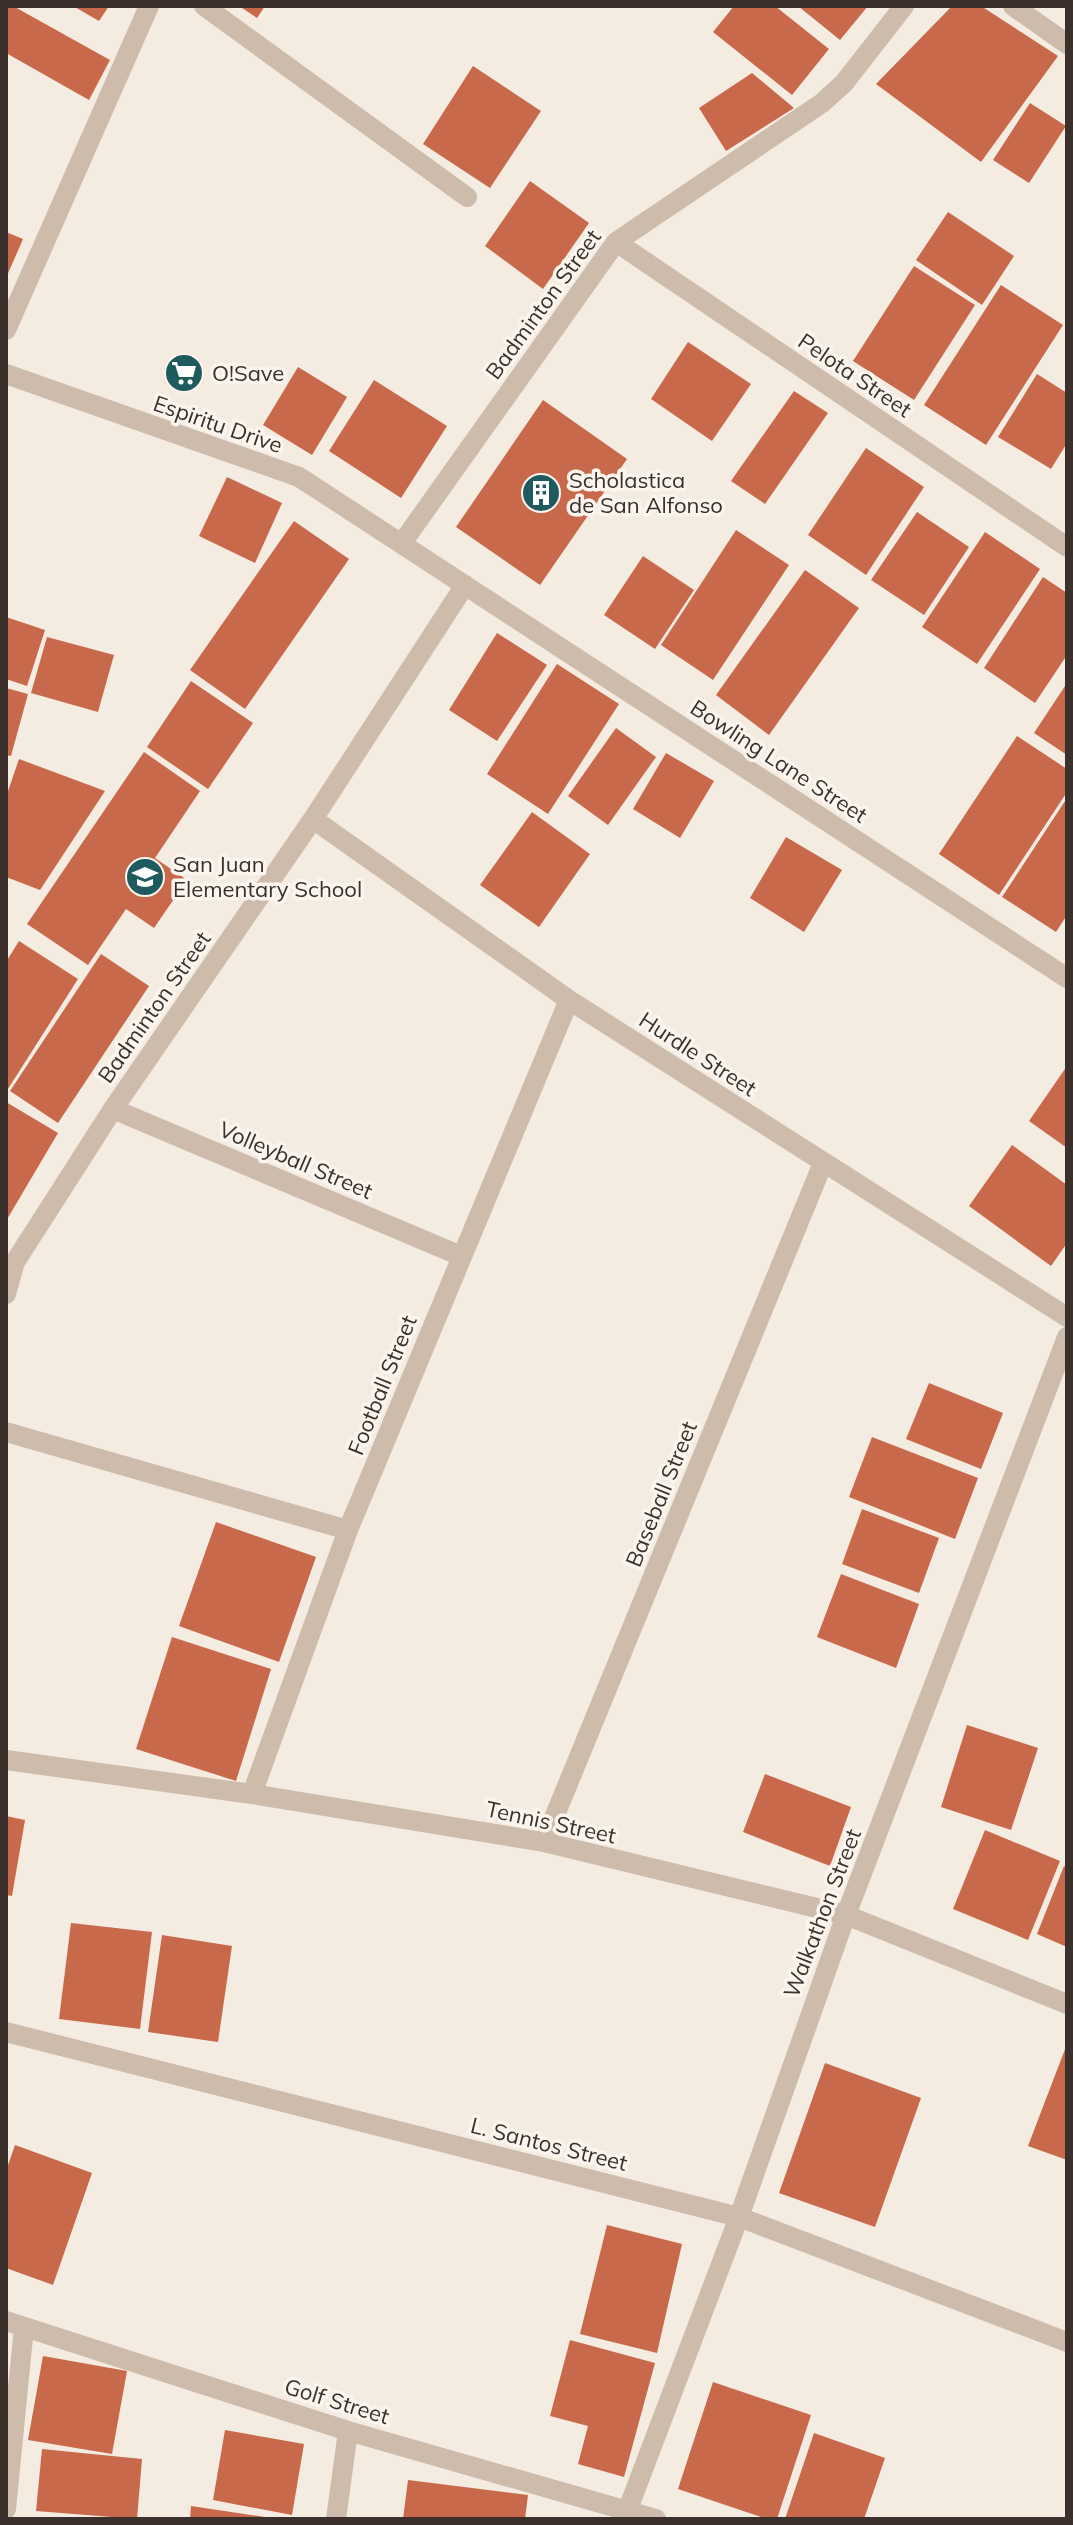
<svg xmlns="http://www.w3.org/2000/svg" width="1073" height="2525" font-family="Mulish,sans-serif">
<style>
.building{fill:#c8694b}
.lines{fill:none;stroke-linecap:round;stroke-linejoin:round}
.minor{stroke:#cdbbac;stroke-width:20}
.labels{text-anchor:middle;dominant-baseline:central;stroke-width:7;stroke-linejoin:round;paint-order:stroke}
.street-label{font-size:22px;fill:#3b302b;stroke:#fbf5ee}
.poi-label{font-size:22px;fill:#3b302b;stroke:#fbf5ee;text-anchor:start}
</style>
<rect width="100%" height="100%" fill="#f4ebe1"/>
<!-- building -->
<path class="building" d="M6,6H13L110,60L89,100L6,53Z
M73,6H109L99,21Z
M239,6H265L257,18Z
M734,6H775L829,49L792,95L713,32Z
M798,6H868L840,40Z
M952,6H981L1058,56L981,162L876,84Z
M473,66L541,111L490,188L423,144Z
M752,73L794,108L726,151L699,108Z
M1030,103L1066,126L1029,183L993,160Z
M530,181L589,223L543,289L485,246Z
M948,212L1014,256L982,305L916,260Z
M6,232L23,239L6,278Z
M914,266L975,305L914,400L853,361Z
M1001,285L1063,325L986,445L924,405Z
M688,342L751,384L712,441L651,399Z
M298,367L347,397L312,455L263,425Z
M1037,374L1067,393V443L1051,469L998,437Z
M374,380L447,426L401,498L329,451Z
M794,391L828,413L765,504L731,481Z
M543,400L627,459L540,585L456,527Z
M866,448L924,487L866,575L808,535Z
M227,477L282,503L255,563L199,536Z
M917,512L969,547L924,615L871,580Z
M294,521L349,559L245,709L190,670Z
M736,530L789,565L713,680L661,645Z
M985,532L1040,569L977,664L922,627Z
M643,556L694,590L655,649L604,615Z
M805,570L859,608L769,735L716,695Z
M1043,577L1067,593V655L1035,703L984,668Z
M6,617L45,630L27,686L6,679Z
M497,633L547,665L497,741L449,710Z
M47,637L114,655L98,712L31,693Z
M557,664L619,704L548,814L487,774Z
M191,681L253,723L208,789L147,747Z
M1067,683V755L1034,733Z
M6,688L28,694L11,756L6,755Z
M616,728L656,757L608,825L568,796Z
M1017,736L1067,769V792L999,895L939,854Z
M144,752L200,791L155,858L187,880L154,928L126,909L88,965L27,924Z
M666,753L714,781L680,838L633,809Z
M19,759L105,791L40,890L6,877V797Z
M1067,798V915L1056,932L1002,897Z
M532,812L590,854L539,927L480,885Z
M786,837L842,870L804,932L750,898Z
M19,941L78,979L6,1092V962Z
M101,954L149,986L58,1123L10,1091Z
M1067,1066V1148L1029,1121Z
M6,1102L58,1133L6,1221Z
M1012,1145L1067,1185V1243L1051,1266L969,1206Z
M929,1383L1003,1413L981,1469L906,1439Z
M872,1437L978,1478L955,1539L849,1497Z
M862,1509L939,1538L919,1593L842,1564Z
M216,1522L316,1557L279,1662L179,1626Z
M841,1574L919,1604L896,1668L817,1637Z
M172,1637L271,1669L236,1781L136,1749Z
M967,1725L1038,1748L1011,1830L941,1807Z
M765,1774L851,1807L830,1866L743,1832Z
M6,1816L25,1820L12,1896L6,1895Z
M985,1830L1060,1861L1028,1940L953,1909Z
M1064,1866L1067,1868V1947L1037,1934Z
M71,1923L152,1932L140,2029L59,2019Z
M162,1935L232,1946L218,2042L148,2032Z
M1067,2044V2160L1028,2146Z
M825,2063L921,2098L875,2227L779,2193Z
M15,2145L92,2173L53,2285L6,2268V2171Z
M607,2225L682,2244L657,2353L580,2334Z
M570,2340L655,2363L624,2477L578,2464L588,2426L550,2416Z
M43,2356L127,2371L112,2454L28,2440Z
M713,2382L811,2415L777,2519H767L678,2489Z
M225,2430L304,2444L292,2515L213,2500Z
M814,2433L885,2458L864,2519H785Z
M42,2449L142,2459L137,2519L36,2511Z
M408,2480L528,2495L525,2519H403Z
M191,2506L265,2517V2519H190Z"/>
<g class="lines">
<!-- minor -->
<path class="minor" d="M204,6L467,197
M1013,6L1067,44
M616,242L1067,547
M6,330L149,6
M6,374L299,477L1067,978
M402,543L616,242L822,103L844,83L904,6
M313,819L569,1000L1067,1317
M113,1109L461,1256
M6,1294L15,1262L113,1109L313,819L465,585
M6,1432L348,1530
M6,1760L252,1794L544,1842L846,1915L1067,2004
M252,1794L348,1530L569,1000
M544,1842L823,1163
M6,2032L739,2217L1067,2342
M6,2321L348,2431L656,2519
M6,2509L24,2327
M628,2509L739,2217L846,1915L1067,1337
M336,2519L348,2431"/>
</g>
<!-- icons -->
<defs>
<symbol id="supermarket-disc" viewBox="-11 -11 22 22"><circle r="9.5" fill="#1f5a5e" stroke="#fbf5ee"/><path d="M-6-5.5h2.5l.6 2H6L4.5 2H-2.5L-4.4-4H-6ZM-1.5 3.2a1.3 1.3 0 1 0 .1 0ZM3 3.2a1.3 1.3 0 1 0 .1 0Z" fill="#fff"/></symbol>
<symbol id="building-disc" viewBox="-11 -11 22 22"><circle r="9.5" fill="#1f5a5e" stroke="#fbf5ee"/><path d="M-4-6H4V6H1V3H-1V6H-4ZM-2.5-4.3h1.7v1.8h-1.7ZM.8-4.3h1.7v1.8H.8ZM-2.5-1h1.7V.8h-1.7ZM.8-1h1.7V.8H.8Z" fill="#fff"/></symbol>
<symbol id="school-disc" viewBox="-11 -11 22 22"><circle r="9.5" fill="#1f5a5e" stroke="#fbf5ee"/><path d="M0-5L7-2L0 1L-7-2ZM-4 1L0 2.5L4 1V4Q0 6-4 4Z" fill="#fff"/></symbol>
</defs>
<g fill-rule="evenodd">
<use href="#supermarket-disc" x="162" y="351" width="44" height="44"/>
<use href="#building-disc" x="519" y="471" width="44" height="44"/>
<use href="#school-disc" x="123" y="855" width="44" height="44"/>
</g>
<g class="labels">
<!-- street labels -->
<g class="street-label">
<text transform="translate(543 304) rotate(-54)">Badminton Street</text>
<text transform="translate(855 375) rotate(34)">Pelota Street</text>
<text transform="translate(218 424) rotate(19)">Espiritu Drive</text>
<text transform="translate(779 761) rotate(33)">Bowling Lane Street</text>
<text transform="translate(154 1007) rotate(-55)">Badminton Street</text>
<text transform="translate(698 1054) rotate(33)">Hurdle Street</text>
<text transform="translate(296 1160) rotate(23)">Volleyball Street</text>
<text transform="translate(382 1385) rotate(-68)">Football Street</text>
<text transform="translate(661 1494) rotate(-68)">Baseball Street</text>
<text transform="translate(551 1822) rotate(12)">Tennis Street</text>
<text transform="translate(822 1913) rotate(-69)">Walkathon Street</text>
<text transform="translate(549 2144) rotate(14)">L. Santos Street</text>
<text transform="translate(337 2401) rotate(17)">Golf Street</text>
</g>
<!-- poi labels -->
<g class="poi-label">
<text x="212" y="373">O!Save</text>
<text x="569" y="480">Scholastica<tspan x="569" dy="25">de San Alfonso</tspan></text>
<text x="173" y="864">San Juan<tspan x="173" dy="25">Elementary School</tspan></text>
</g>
</g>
<!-- border -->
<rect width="1073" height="2525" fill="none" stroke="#3b302b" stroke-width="16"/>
</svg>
